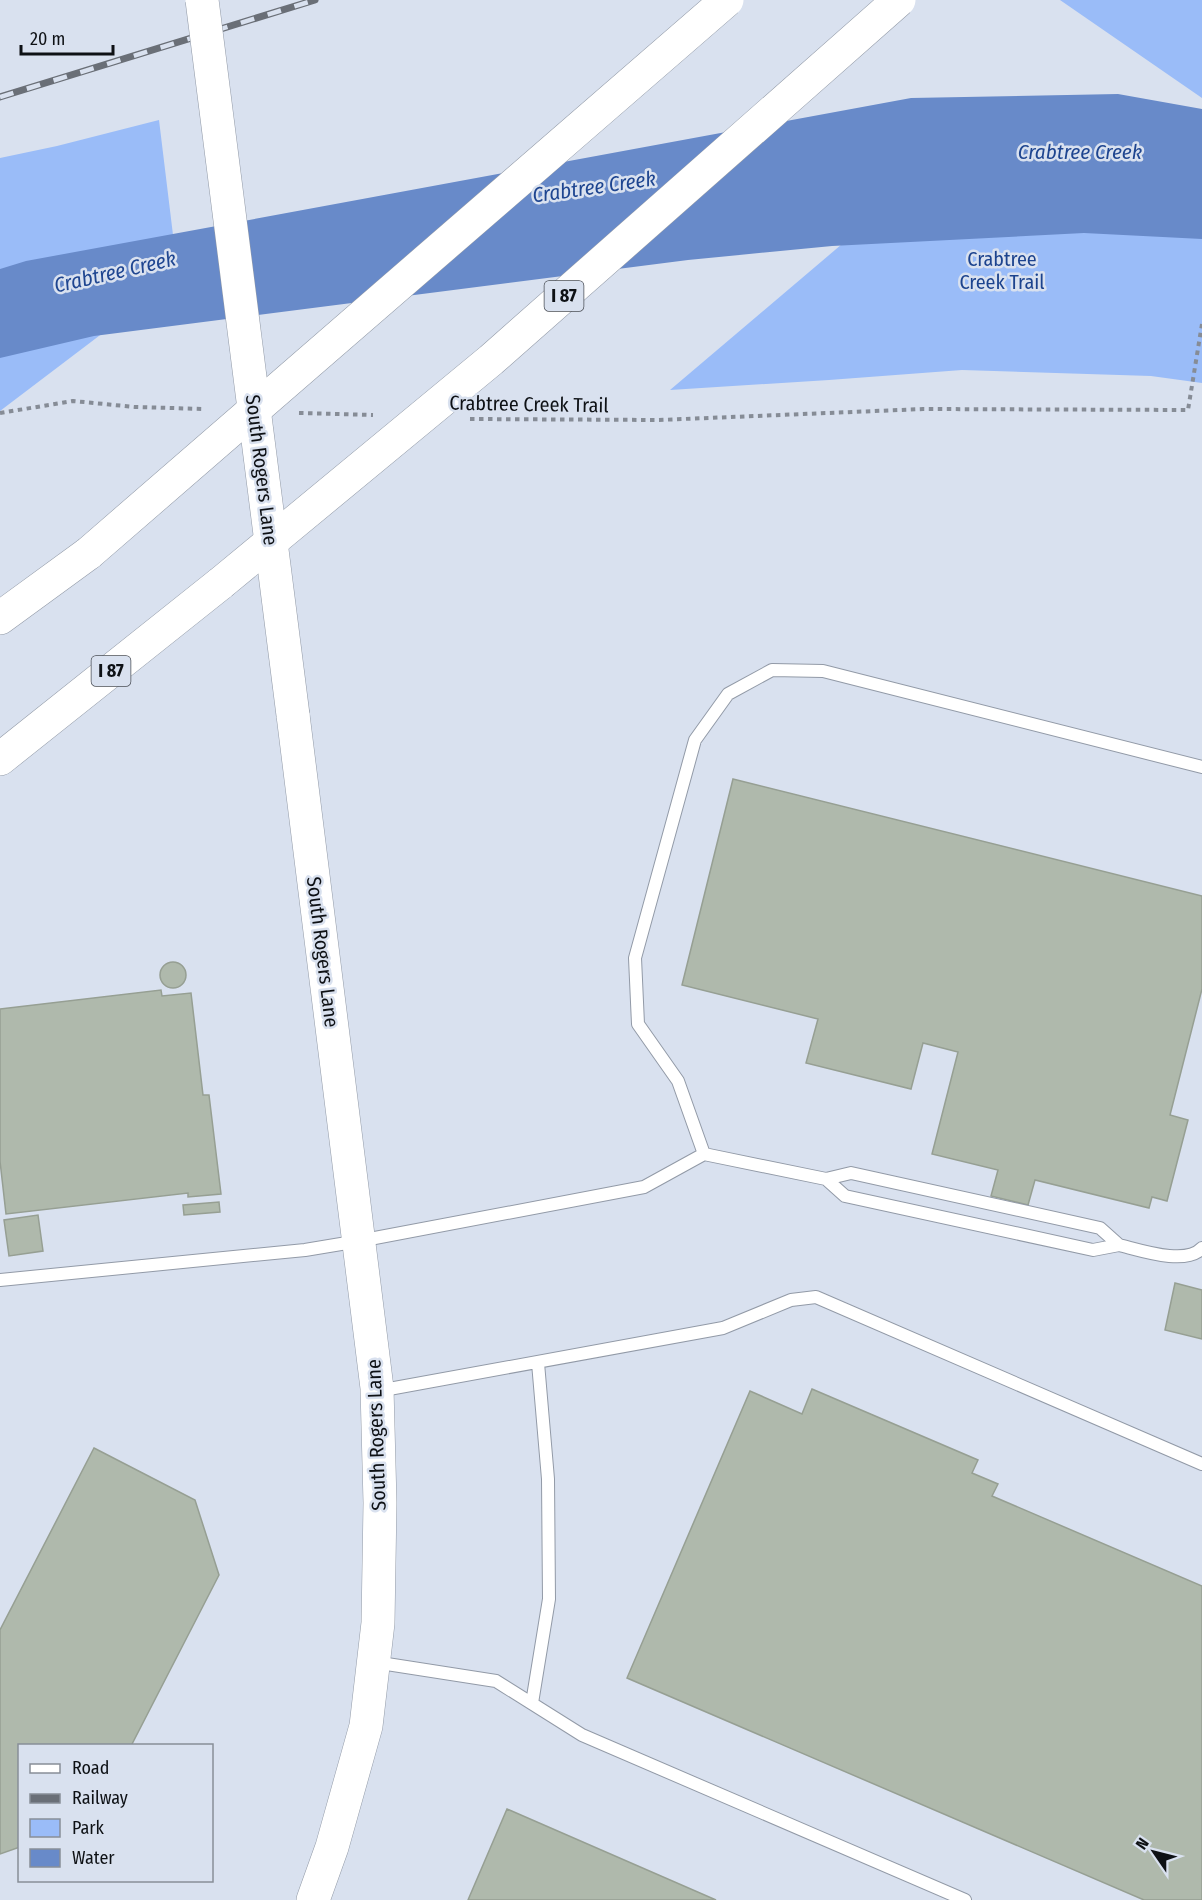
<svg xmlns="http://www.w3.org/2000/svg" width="1202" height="1900" font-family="'Fira Sans Condensed',sans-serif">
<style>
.green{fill:#9abcf8}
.water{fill:#688ac9}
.building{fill:#afb9ac;stroke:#969f93;stroke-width:1.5}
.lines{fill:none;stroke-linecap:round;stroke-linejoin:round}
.lane-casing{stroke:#929aa7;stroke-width:14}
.secondary-casing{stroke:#929aa7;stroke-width:34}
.highway-casing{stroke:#929aa7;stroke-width:34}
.path{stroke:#868c96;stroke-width:4;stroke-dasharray:4.5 4.5;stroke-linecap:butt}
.lane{stroke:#fff;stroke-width:12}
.secondary{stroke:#fff;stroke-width:33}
.highway{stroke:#fff;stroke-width:33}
.rail-casing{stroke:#6a6f77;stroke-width:7}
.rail{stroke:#d9e1ef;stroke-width:4.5;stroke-dasharray:14;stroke-linecap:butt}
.secondary-bridge-casing{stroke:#929aa7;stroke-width:34;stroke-linecap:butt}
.highway-bridge-casing{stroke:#929aa7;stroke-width:34;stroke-linecap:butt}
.secondary-bridge{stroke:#fff;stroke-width:33}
.highway-bridge{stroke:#fff;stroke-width:33}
.labels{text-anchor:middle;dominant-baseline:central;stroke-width:5;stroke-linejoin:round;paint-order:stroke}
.shield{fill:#d9e1ef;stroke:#4b4f56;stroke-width:1.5}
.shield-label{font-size:18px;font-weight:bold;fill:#0e1115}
.park-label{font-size:20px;fill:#1c438e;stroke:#d9e1ef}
.street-label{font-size:20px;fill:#0e1115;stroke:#d9e1ef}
.water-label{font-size:21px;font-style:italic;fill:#1e4590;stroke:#d9e1ef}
</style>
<rect width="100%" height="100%" fill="#d9e1ef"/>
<!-- green -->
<path class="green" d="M1060,0H1202V98Z
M159,120L178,276L0,411V158L57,146Z
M934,166L1202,185V383L1151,376L962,370L829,380L670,390Z"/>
<!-- water -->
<path class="water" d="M1118,94L1202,109V239L1084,233L832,246L688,260L94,336L0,358V269L26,261L911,98Z"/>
<!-- building -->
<path class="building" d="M733,779L1202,896V989L1170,1115L1188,1120L1167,1201L1152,1197L1149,1208L1035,1180L1028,1205L991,1196L998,1170L932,1154L958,1052L923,1043L911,1089L806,1063L818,1019L682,985Z
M160 975a13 13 0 1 1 26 0a13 13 0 1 1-26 0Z
M161,990L162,996L191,993L203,1095H209L221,1194L188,1197V1193L6,1214L0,1161V1009Z
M219,1202L220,1212L184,1215L183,1205Z
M38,1215L43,1251L9,1256L4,1220Z
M1175,1283L1202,1290V1339L1165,1330Z
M812,1389L978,1460L972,1473L998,1484L992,1496L1202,1586V1900H1144L627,1678L750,1391L802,1414Z
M94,1448L195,1500L219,1575L131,1746H20V1847L0,1854V1630Z
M507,1809L716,1900H468Z"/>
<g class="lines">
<defs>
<path id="lane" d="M704,1154L678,1081L638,1024L635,958L695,740L728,694L772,670L823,671L1202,767
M1119,1245C1140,1250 1186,1266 1202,1248
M0,1280L305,1250L359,1241L644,1187L704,1154L826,1179L851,1173L1100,1228L1119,1245L1093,1250L845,1196L826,1179
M378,1391L723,1328L791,1300L816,1297L1202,1464
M374,1662L496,1681L582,1735L965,1900
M532,1703L549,1599L548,1479L538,1363"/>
<path id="secondary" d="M293,715L377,1388L380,1503L378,1623L366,1726L332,1847L313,1900"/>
<path id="highway" d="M0,618L89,553
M0,759L221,583"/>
</defs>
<!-- lane casing -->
<use href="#lane" class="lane-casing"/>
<!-- secondary casing -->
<use href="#secondary" class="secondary-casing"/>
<!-- highway casing -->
<use href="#highway" class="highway-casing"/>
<!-- path -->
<path class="path" d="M0,413L73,401L135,407L205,409
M299,413L373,415
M470,419L659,420L923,409L1188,410L1202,324"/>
<!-- lane -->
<use href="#lane" class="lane"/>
<!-- secondary -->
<use href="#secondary" class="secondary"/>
<!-- highway -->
<use href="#highway" class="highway"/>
<defs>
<path id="rail" d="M0,97L315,0"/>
</defs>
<!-- rail casing -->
<use href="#rail" class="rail-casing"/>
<!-- rail -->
<use href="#rail" class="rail"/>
<defs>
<path id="secondary-bridge" d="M202,0L293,715"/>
<path id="highway-bridge" d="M89,553L727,0
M221,583L491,360L899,0"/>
</defs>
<!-- secondary-bridge casing -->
<use href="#secondary-bridge" class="secondary-bridge-casing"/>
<!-- highway-bridge casing -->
<use href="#highway-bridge" class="highway-bridge-casing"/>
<!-- secondary-bridge -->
<use href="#secondary-bridge" class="secondary-bridge"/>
<!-- highway-bridge -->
<use href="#highway-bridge" class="highway-bridge"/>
</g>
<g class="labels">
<!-- shield labels -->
<g class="shield">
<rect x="544.5" y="281" width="39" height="30" rx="4.5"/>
<rect x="91.5" y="656" width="39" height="30" rx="4.5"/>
</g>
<g class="shield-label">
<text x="564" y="296">I 87</text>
<text x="111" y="671">I 87</text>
</g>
<!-- park labels -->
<g class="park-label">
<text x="1002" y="259">Crabtree<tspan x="1002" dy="23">Creek Trail</tspan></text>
</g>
<!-- street labels -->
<g class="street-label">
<text transform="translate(529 404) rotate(1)">Crabtree Creek Trail</text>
<text transform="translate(262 470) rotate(83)">South Rogers Lane</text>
<text transform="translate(323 952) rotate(83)">South Rogers Lane</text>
<text transform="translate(376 1435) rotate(-92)">South Rogers Lane</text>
</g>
<!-- water labels -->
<g class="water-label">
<text x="1080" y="152">Crabtree Creek</text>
<text transform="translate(594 187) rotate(-8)">Crabtree Creek</text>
<text transform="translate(115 272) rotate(-13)">Crabtree Creek</text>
</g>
</g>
<!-- legend -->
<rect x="18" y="1744" width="195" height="138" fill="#d9e1ef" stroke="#888e98" stroke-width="1.5"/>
<rect x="30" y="1764" width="30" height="9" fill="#ffffff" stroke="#888e98" stroke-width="1.5"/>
<text x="72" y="1774" font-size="18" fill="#0e1115">Road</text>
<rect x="30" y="1794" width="30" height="9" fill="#6a6f77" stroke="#888e98" stroke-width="1.5"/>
<text x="72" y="1804" font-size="18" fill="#0e1115">Railway</text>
<rect x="30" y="1819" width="30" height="18" fill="#9abcf8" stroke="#888e98" stroke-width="1.5"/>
<text x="72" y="1834" font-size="18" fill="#0e1115">Park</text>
<rect x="30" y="1849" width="30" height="18" fill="#688ac9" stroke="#888e98" stroke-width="1.5"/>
<text x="72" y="1864" font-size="18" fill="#0e1115">Water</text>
<!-- north arrow -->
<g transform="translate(1154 1852) rotate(305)" stroke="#d9e1ef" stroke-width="4.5" paint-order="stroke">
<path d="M0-4.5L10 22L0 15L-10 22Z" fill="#0e1115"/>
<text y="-9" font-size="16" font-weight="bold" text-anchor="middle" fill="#0e1115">N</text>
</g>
<!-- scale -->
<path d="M21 45v9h92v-9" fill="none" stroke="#0e1115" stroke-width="3"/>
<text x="30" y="45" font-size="18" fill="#0e1115" stroke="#d9e1ef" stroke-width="4.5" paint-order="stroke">20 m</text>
</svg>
